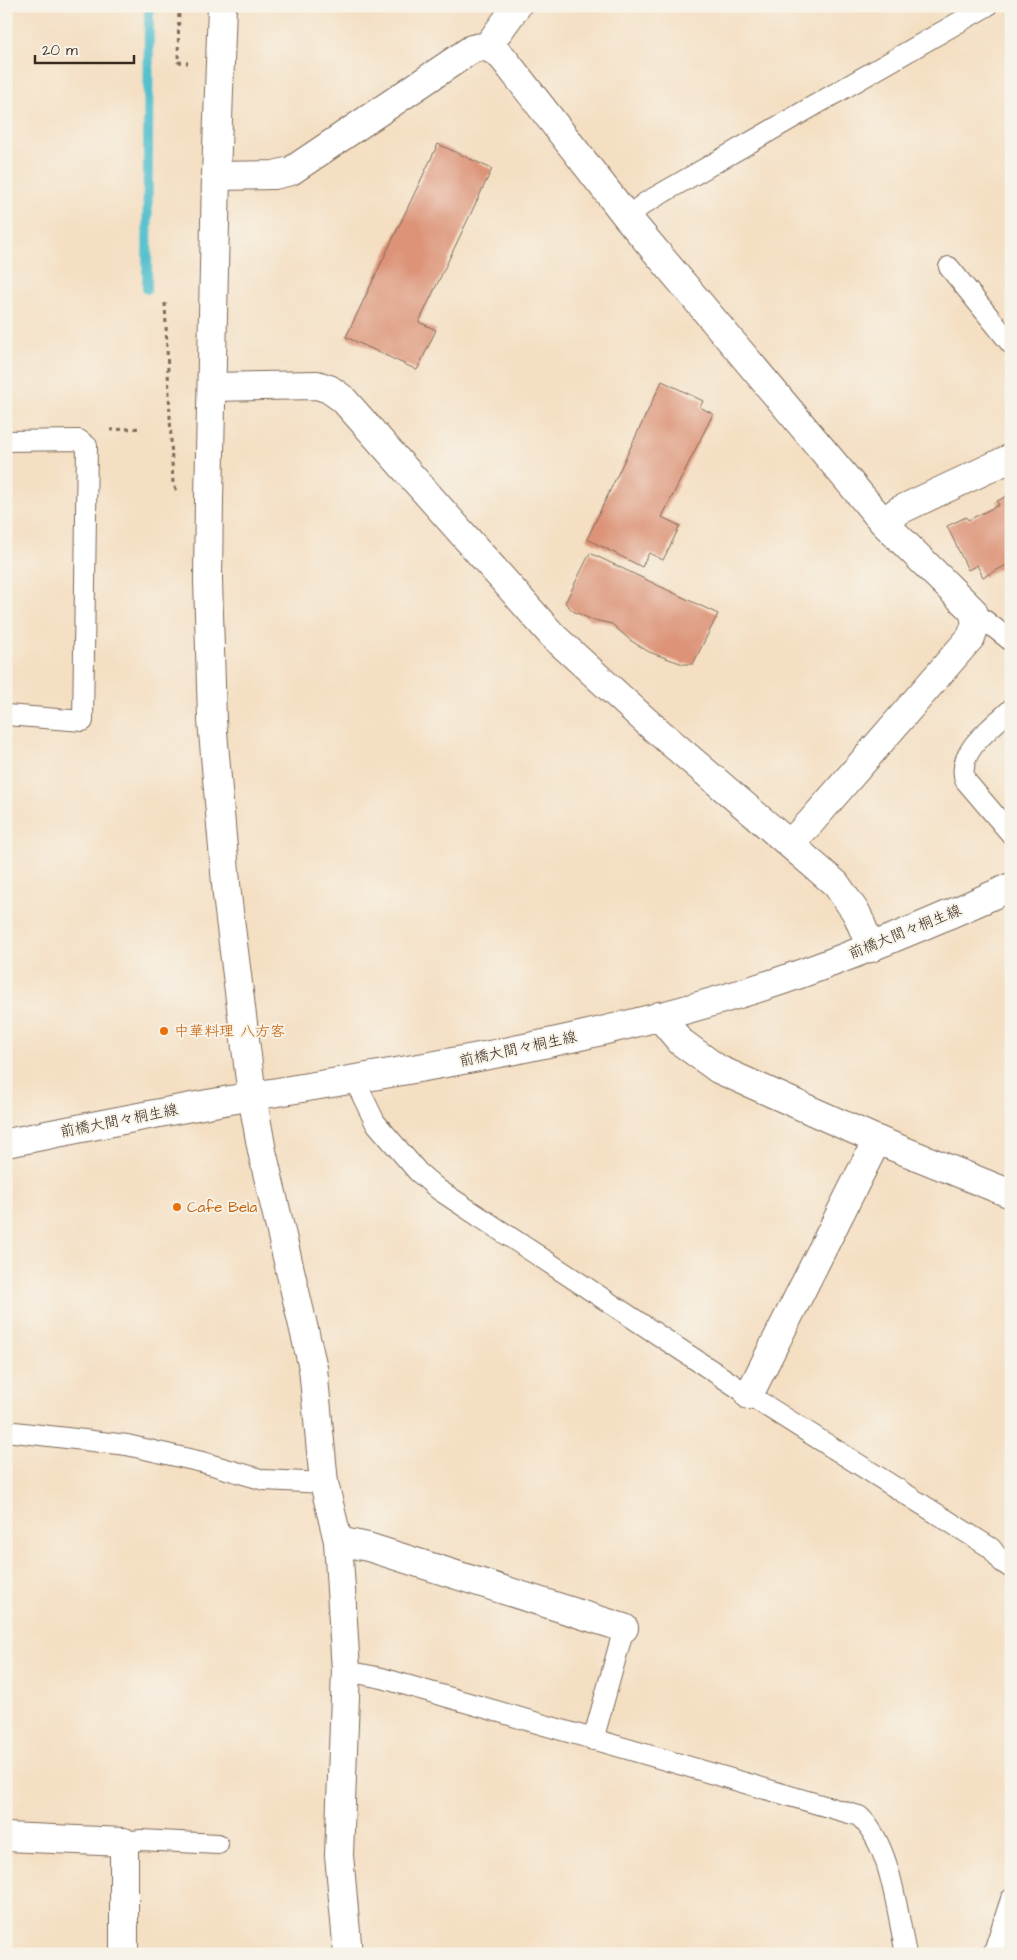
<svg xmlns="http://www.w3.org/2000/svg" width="1017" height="1960" font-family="'Architects Daughter','Klee One',sans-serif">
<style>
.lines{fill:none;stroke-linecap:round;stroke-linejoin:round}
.stream{stroke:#54c0ce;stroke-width:10}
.building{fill:#dc9377}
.service-casing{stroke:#7c6958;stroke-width:22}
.minor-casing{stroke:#7c6958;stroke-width:30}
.tertiary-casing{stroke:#7c6958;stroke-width:30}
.primary-casing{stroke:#7c6958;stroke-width:30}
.path{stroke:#7c6958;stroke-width:3;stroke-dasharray:4 4;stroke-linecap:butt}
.service{stroke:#fff;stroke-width:20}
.minor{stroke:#fff;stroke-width:28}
.tertiary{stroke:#fff;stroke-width:28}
.primary{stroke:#fff;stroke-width:28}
.food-dot{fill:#e8710a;stroke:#f7f3e8;stroke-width:2}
.labels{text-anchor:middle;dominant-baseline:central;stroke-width:4;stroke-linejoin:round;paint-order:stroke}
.street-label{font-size:15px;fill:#3b2a1e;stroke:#f7f3e8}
.food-label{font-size:15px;fill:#c56008;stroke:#f7f3e8;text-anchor:start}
</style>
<rect width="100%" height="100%" fill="#f7f3e8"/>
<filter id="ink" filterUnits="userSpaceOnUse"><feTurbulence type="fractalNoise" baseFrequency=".02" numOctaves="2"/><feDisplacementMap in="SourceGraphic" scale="10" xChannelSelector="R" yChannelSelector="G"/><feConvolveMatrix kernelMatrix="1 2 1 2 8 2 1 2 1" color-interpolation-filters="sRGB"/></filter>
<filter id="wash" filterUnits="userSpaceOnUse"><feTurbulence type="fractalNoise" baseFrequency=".0096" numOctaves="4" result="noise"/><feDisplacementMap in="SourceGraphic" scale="20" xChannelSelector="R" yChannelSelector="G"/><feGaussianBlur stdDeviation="1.12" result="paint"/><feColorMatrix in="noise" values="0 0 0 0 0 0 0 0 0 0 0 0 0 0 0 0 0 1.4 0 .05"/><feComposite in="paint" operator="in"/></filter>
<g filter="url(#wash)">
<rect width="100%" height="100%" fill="#f4dfc3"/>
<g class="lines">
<!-- stream -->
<path class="stream" d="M147,289L149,6"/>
</g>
<g id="blocks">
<!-- building -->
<path class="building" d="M438,144L492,169L419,322L436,330L417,370L346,337Z
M662,381L703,401L700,407L713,414L662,517L680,526L663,560L649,553L642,567L587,539Z
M1011,494V563L983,577L977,565L968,570L947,526L966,517L968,520L999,505L997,501Z
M590,553L718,614L693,664H683L649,652L630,640L612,624L590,619L573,611L565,603Z"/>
</g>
</g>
<g filter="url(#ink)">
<use href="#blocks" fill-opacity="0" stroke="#7c6958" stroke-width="1"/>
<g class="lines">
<defs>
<path id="service" d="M627,217L645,203L987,6
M949,267L1011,344
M6,441L79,440L87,446L83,721L6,715
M973,611L1011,641
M1011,709C992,728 956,751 965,780L1011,834
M355,1081L375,1122L418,1172L439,1190L749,1395L991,1548L1002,1562L1011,1568
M6,1431L127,1445L202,1462L264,1480L324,1483
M346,1671L382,1678L859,1816C891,1845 897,1912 906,1954
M593,1740L624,1628
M124,1842L141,1840L218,1844
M993,1954L1011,1899"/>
<path id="minor" d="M487,47L517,6
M216,176L274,175L291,171L472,49C486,45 492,48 503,58L627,217L883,522L973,611L976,623L971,637L810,823L790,843
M212,387L317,385L329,389L343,399L553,636L647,722L836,884L857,914L871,948
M883,522L898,511L1011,458
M749,1395L877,1140
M338,1541L368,1547L624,1628
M6,1837L124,1842V1954"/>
<path id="tertiary" d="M222,6L216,176L209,499L208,579L212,720L227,895L252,1096L262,1151L313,1368L324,1483L338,1541L346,1671L339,1855L348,1954
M659,1016L681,1042L718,1069L877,1140L1011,1194"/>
<path id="primary" d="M6,1143C88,1127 170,1110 253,1096C431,1067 611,1038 783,980C861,953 936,921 1011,887"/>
</defs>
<!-- service casing -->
<use href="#service" class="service-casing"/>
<!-- minor casing -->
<use href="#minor" class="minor-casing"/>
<!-- tertiary casing -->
<use href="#tertiary" class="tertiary-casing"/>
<!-- primary casing -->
<use href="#primary" class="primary-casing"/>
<!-- path -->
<path class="path" d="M179,6L178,62L188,63
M165,303L173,484L177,491
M110,430L142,428"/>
<!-- service -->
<use href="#service" class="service"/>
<!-- minor -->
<use href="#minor" class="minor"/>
<!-- tertiary -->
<use href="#tertiary" class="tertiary"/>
<!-- primary -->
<use href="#primary" class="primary"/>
</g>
</g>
<!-- markers -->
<g class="food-dot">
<circle cx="164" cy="1031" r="5"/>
<circle cx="177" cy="1207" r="5"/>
</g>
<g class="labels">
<!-- street labels -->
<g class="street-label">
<text transform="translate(905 932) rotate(-22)">前橋大間々桐生線</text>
<text transform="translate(518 1049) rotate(-12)">前橋大間々桐生線</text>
<text transform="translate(119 1121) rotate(-11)">前橋大間々桐生線</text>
</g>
<!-- food labels -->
<g class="food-label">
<text x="174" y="1031">中華料理 八方客</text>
<text x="187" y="1207">Cafe Bela</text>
</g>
</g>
<!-- margin -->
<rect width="1017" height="1960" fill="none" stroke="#f7f3e8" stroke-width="25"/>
<!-- scale -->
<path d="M35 55v8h99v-8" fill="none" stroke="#3b2a1e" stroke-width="2.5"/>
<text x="42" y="55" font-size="15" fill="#3b2a1e" stroke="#f7f3e8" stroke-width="4" paint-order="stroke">20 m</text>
</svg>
